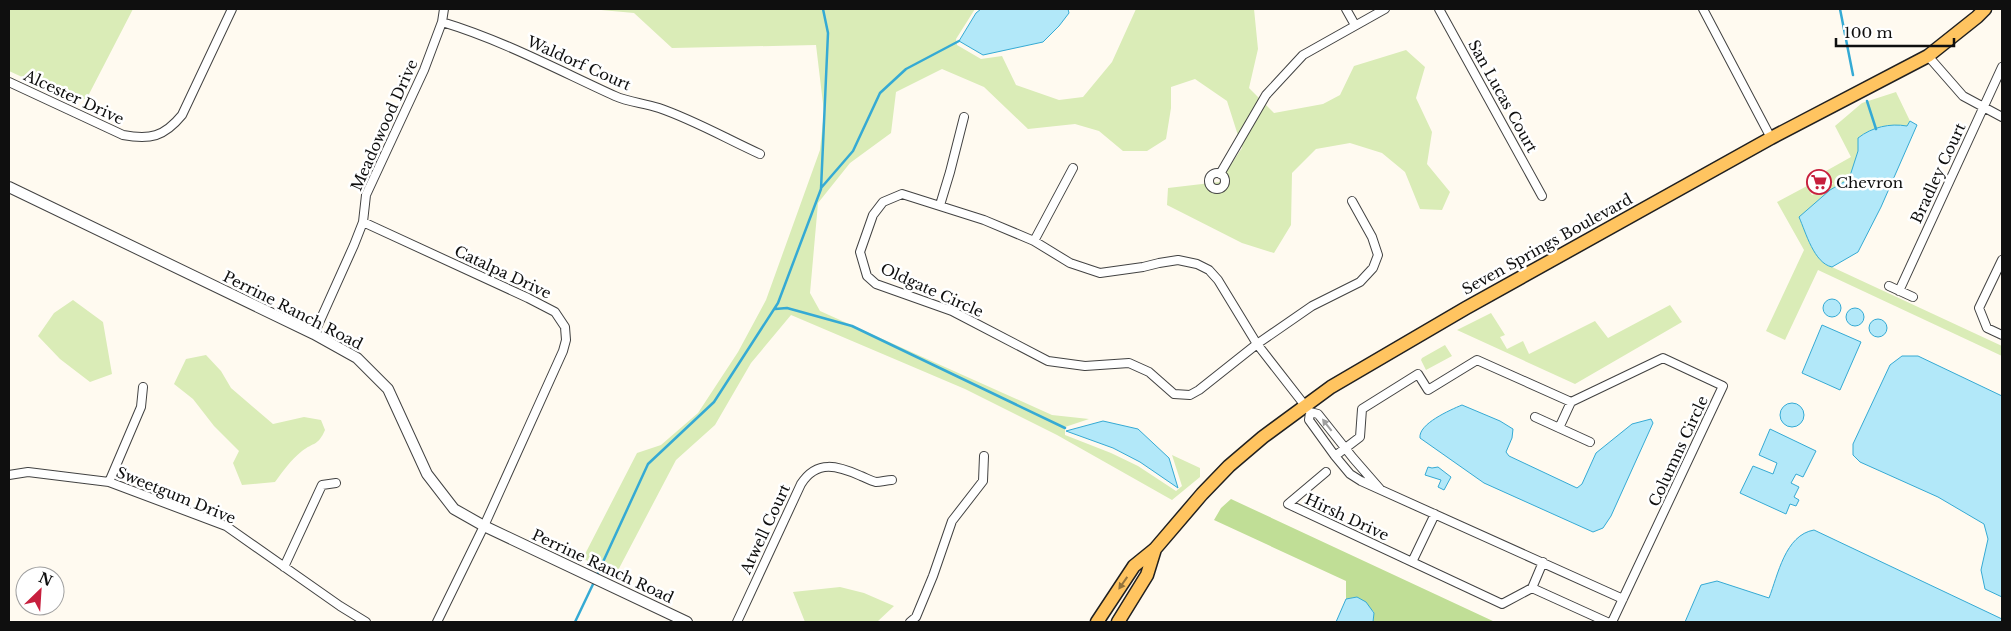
<svg xmlns="http://www.w3.org/2000/svg" width="2011" height="631" font-family="'Libre Baskerville',serif">
<style>
.green{fill:#daecb7}
.forest{fill:#c0de96}
.water{fill:#b2e8f9;stroke:#35aad4}
.lines{fill:none;stroke-linecap:round;stroke-linejoin:round}
.stream{stroke:#35aad4;stroke-width:2.5}
.minor-casing{stroke:#424242;stroke-width:10}
.tertiary-casing{stroke:#424242;stroke-width:12}
.primary-casing{stroke:#202020;stroke-width:15}
.minor{stroke:#fff;stroke-width:8}
.tertiary{stroke:#fff;stroke-width:10}
.primary{stroke:#ffc460;stroke-width:12}
.oneway{fill:#9f9f9f}
.oneway2{fill:#93733c}
.labels{text-anchor:middle;dominant-baseline:central;stroke-width:5;stroke-linejoin:round;paint-order:stroke}
.street-label{font-size:15px;fill:#0f0f0f;stroke:#fff}
.poi-label{font-size:15px;fill:#0f0f0f;stroke:#fff;text-anchor:start}
</style>
<rect width="100%" height="100%" fill="#fffaf0"/>
<!-- green -->
<path class="green" d="M9,9H133L87,98L77,102L9,71Z
M590,9H975L956,39L957,45L981,59L1002,56L1016,85L1059,100L1083,97L1112,62L1136,9H1254L1258,49L1249,88L1274,113L1323,104L1340,95L1354,66L1406,50L1425,67L1416,98L1432,132L1427,164L1450,192L1442,210L1420,209L1405,172L1382,153L1350,143L1316,149L1292,173L1291,225L1274,253L1242,243L1167,205L1168,188L1219,182L1242,148L1227,101L1195,79L1171,87V108L1166,139L1147,151H1123L1099,131L1075,124L1028,129L984,87L942,69L896,92L891,133L850,163L818,203L810,293L820,311L1052,415L1089,419L1065,427V435L1111,453L1138,466L1176,491L1182,486L1172,455L1200,468V477L1172,500L1057,435L965,389L791,315L751,363L715,425L676,460L614,578L583,558L637,453L661,445L698,413L738,352L766,300L820,150L824,112L816,45L672,48L634,13Z
M1896,92L1910,121L1907,126C1890,123 1872,127 1858,138V151L1849,179L1830,190L1826,265L1832,267L2002,346V356L1818,270L1785,340L1766,331L1804,250L1777,202L1807,186L1812,195L1833,184L1826,171L1851,157L1835,126L1862,103Z
M73,300L103,322L112,374L90,382L60,359L38,336L54,313Z
M1670,305L1682,322L1575,384L1457,330L1491,313L1505,335L1500,337L1507,349L1523,341L1529,354L1595,321L1608,338Z
M1445,345L1452,356L1426,370L1421,360L1422,358Z
M206,355L221,371L231,388L273,424L304,417L321,420L325,430C318,446 314,442 302,451C291,460 283,471 275,482L242,485L233,463L239,451L214,426L193,399L174,384L186,359Z
M840,587L864,593L894,606L877,622H805L793,592Z"/>
<!-- forest -->
<path class="forest" d="M1231,499L1495,622H1373L1374,612L1357,597L1346,599V581L1214,520L1221,508Z"/>
<!-- water -->
<path class="water" d="M981,9H1068L1069,13L1059,26L1043,42L983,55L959,41L976,13Z
M1910,121L1917,125L1881,207L1858,252L1832,267C1814,263 1806,233 1799,217L1830,190L1849,179L1858,151V138C1872,127 1890,123 1907,126Z
M1823 308a9 9 0 1 1 18 0a9 9 0 1 1-18 0Z
M1846 317a9 9 0 1 1 18 0a9 9 0 1 1-18 0Z
M1869 328a9 9 0 1 1 18 0a9 9 0 1 1-18 0Z
M1822,325L1861,342L1840,390L1802,373Z
M1902,356H1918L2002,396V597L1985,589L1981,570L1988,539L1984,524L1938,497L1860,462L1853,455V444L1890,365Z
M1780 415a12 12 0 1 1 24 0a12 12 0 1 1-24 0Z
M1462,405L1500,421L1513,429L1512,438L1506,452L1509,456L1577,488L1582,484L1596,453L1632,424L1651,419L1653,423L1611,516L1603,528L1593,532L1484,483L1420,438C1418,424 1450,410 1462,405Z
M1103,421L1138,429L1169,458L1178,488L1140,462L1113,448L1066,431Z
M1770,429L1816,451L1803,477L1796,474L1791,483L1799,487L1794,497L1799,500L1796,506L1790,504L1786,514L1740,493L1753,466L1773,474L1777,463L1759,455Z
M1428,467L1432,468L1438,467L1451,477L1444,490L1438,487L1441,480L1425,475Z
M1814,530L2002,619V622H1685L1701,585L1717,581L1769,598C1778,575 1785,535 1814,530Z
M1357,597L1366,602L1374,613L1373,622H1336L1346,599Z"/>
<g class="lines">
<!-- stream -->
<path class="stream" d="M1840,9L1853,75
M1867,101L1876,129
M821,188L853,151L880,93L906,69L959,41
M775,309L787,308L852,326L1065,428
M597,575L648,464L714,402L778,303L821,189L828,33L823,9
M575,622L595,580"/>
<defs>
<path id="minor" d="M1346,9L1355,25
M1439,9L1542,196
M1703,9L1771,138
M442,22C502,40 558,70 615,96C628,102 644,103 659,108C694,120 727,139 760,154
M1928,56L1963,96L2002,117
M9,82L123,135C150,140 164,137 182,115L232,9
M1209 181a8 8 0 1 1 16 0a8 8 0 1 1-16 0Z
M1220,174L1266,95L1303,55L1385,9
M1352,201L1372,237L1378,255L1373,268L1360,282L1312,306L1257,344L1199,390L1190,395L1174,394L1149,372L1129,363L1085,366L1048,361L952,311L876,284L867,276L860,252L873,215L883,202L902,194L984,220L1034,241L1070,263L1100,273L1143,267L1159,263L1178,260L1197,264L1209,270L1218,280L1257,344L1310,412L1318,414L1353,458L1380,489
M940,205L950,172L964,117
M363,222L528,298L555,312L565,327L566,340L563,351L484,526L437,622
M1034,241L1073,168
M2002,260L1979,308L1987,328L2002,335
M1889,286L1913,297
M1899,291L2002,67
M314,334L354,245L363,222L366,195L424,70L442,22L444,9
M1310,412L1309,420L1335,456L1350,474L1361,481L1623,599
M1535,417L1590,442
M1559,428L1571,402
M1335,456L1360,437L1362,409L1418,374L1428,390L1477,360L1571,402L1663,358L1723,386L1612,622
M1326,472L1288,504L1502,604L1532,588
M9,475L28,472L109,482L226,526L340,606L366,622
M109,482L141,407L143,387
M1412,562L1435,514
M1543,562L1532,588L1607,622
M284,567L322,485L336,483
M737,622L801,484C817,459 838,466 861,476C866,478 871,481 876,482C881,482 887,480 892,480
M910,622L916,617L933,576L952,521L983,481L984,456"/>
<path id="tertiary" d="M9,187L314,334L357,358L388,389L427,474L454,509L484,526L687,622"/>
<path id="primary" d="M1097,622L1134,566L1155,549L1202,494L1229,466L1263,437L1331,387L1466,308L1771,138L1928,56L1977,17L1985,9
M1118,622L1147,575L1155,549"/>
</defs>
<!-- minor casing -->
<use href="#minor" class="minor-casing"/>
<!-- tertiary casing -->
<use href="#tertiary" class="tertiary-casing"/>
<!-- primary casing -->
<use href="#primary" class="primary-casing"/>
<!-- minor -->
<use href="#minor" class="minor"/>
<!-- tertiary -->
<use href="#tertiary" class="tertiary"/>
<!-- primary -->
<use href="#primary" class="primary"/>
</g>
<!-- one-way arrows -->
<defs><path id="oneway-solid" d="M-6-.8H1V-3.2L6.5 0L1 3.2V.8H-6Z" transform="scale(1.25)"/></defs>
<use class="oneway" href="#oneway-solid" transform="translate(1327 425) rotate(-128)"/>
<use class="oneway2" href="#oneway-solid" transform="translate(1123 583) rotate(125)"/>
<!-- icons -->
<defs>
<symbol id="supermarket-ring" viewBox="-11 -11 22 22"><circle r="9.5" fill="#fff" stroke="#c71f3d" stroke-width="1.5"/><path d="M-6-5.5h2.5l.6 2H6L4.5 2H-2.5L-4.4-4H-6ZM-1.5 3.2a1.3 1.3 0 1 0 .1 0ZM3 3.2a1.3 1.3 0 1 0 .1 0Z" fill="#c71f3d"/></symbol>
</defs>
<g fill-rule="evenodd">
<use href="#supermarket-ring" x="1805" y="168" width="28" height="28"/>
</g>
<g class="labels">
<!-- street labels -->
<g class="street-label">
<text transform="translate(579 63) rotate(24)">Waldorf Court</text>
<text transform="translate(1503 96) rotate(61)">San Lucas Court</text>
<text transform="translate(74 97) rotate(25)">Alcester Drive</text>
<text transform="translate(384 125) rotate(-66)">Meadowood Drive</text>
<text transform="translate(1938 173) rotate(-65)">Bradley Court</text>
<text transform="translate(1547 244) rotate(-29)">Seven Springs Boulevard</text>
<text transform="translate(503 272) rotate(25)">Catalpa Drive</text>
<text transform="translate(932 290) rotate(24)">Oldgate Circle</text>
<text transform="translate(293 310) rotate(27)">Perrine Ranch Road</text>
<text transform="translate(1678 451) rotate(-65)">Columns Circle</text>
<text transform="translate(176 495) rotate(22)">Sweetgum Drive</text>
<text transform="translate(1347 517) rotate(25)">Hirsh Drive</text>
<text transform="translate(765 529) rotate(-65)">Atwell Court</text>
<text transform="translate(603 566) rotate(25)">Perrine Ranch Road</text>
</g>
<!-- poi labels -->
<g class="poi-label">
<text x="1836" y="182">Chevron</text>
</g>
</g>
<!-- border -->
<rect width="2011" height="631" fill="none" stroke="#0f0f0f" stroke-width="20"/>
<!-- north arrow -->
<g transform="translate(40 591) rotate(25)"><circle r="24" fill="#ffffff" stroke="#9f9f9f"/>
<path d="M0-4L9 19L0 12L-9 19Z" fill="#c71f3d"/>
<text y="-8" font-size="14" font-weight="bold" text-anchor="middle" fill="#0f0f0f">N</text>
</g>
<!-- scale -->
<path d="M1836 38v8h118v-8" fill="none" stroke="#0f0f0f" stroke-width="2.5"/>
<text x="1844" y="38" font-size="15" fill="#0f0f0f" stroke="#ffffff" stroke-width="4" paint-order="stroke">100 m</text>
</svg>
